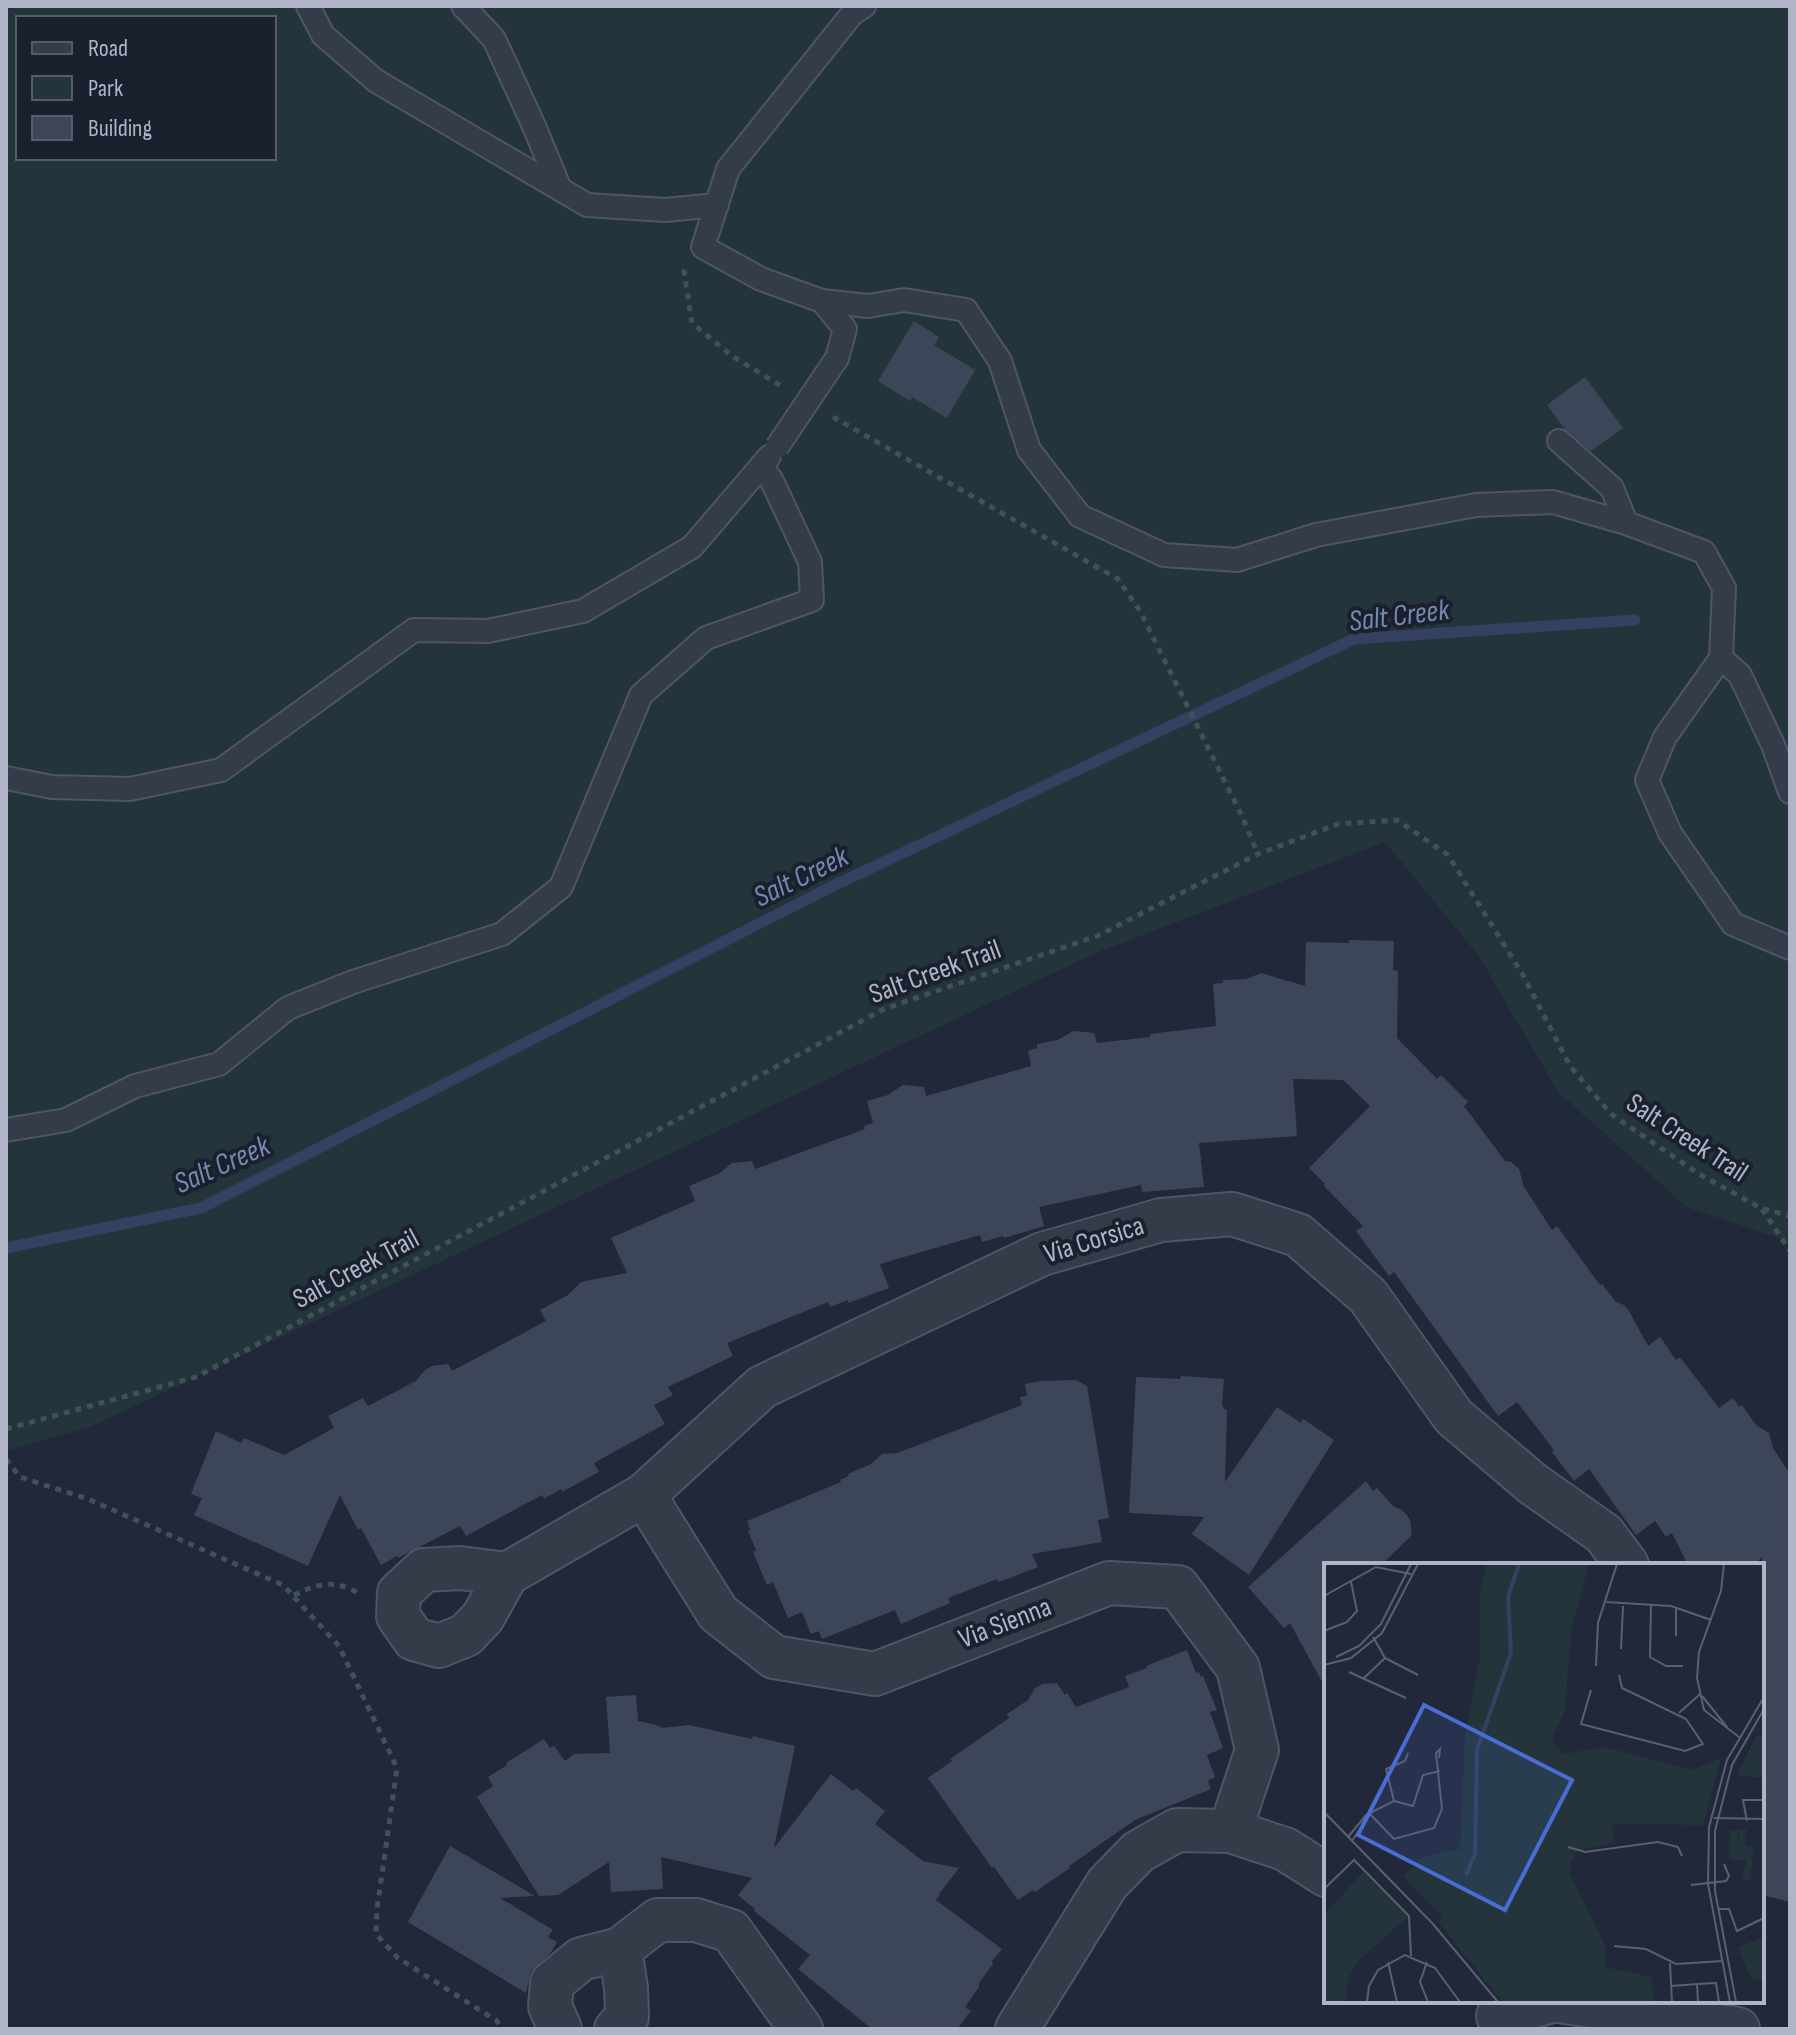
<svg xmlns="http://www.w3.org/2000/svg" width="1796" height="2035" font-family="'Sofia Sans Condensed',sans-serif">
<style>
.green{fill:#23353a;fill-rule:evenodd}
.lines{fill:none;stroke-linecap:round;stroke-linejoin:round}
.stream{stroke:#344161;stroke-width:11}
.building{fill:#3d4659}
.lane-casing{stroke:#4f5564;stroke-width:26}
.street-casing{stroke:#4f5564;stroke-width:46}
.path{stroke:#405257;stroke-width:5;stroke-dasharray:6 6;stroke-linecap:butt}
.lane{stroke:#343b49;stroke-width:22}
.street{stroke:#343b49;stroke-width:42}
.lane-bridge-casing{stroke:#4f5564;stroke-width:26;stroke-linecap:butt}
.lane-bridge{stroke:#343b49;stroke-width:22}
.labels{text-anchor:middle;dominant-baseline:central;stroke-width:8;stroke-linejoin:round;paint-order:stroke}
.street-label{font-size:28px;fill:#afb5c6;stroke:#1a202e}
.water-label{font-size:30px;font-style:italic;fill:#7688af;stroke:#1a202e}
.inset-river{fill:none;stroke:#344161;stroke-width:4}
.inset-road{fill:none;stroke:#5a6071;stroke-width:2}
.view{fill:#496dd3;fill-opacity:0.15;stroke:#496dd3;stroke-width:4}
.inset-edge{fill:none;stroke:#afb5c6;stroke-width:4}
</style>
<rect width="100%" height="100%" fill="#212839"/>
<!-- green -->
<path class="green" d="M6,6H1790V1242L1687,1207L1558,1092L1478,955L1385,842L1096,953L92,1426L6,1451ZM18,18H274V158H18Z"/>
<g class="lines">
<!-- stream -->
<path class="stream" d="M6,1248L201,1208L833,886L1354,639L1635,620"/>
</g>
<!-- building -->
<path class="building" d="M914,321L939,337L934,345L975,370L947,418L912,397L910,401L878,381Z
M1585,377L1623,428L1591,451L1564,428L1547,405Z
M1349,940L1394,941L1393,970L1398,971L1397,1038L1437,1079L1441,1075L1468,1102L1464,1106L1505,1161L1511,1162L1519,1169L1524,1187L1552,1230L1557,1226L1600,1285L1602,1284L1616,1302L1624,1305L1629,1311L1648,1346L1660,1337L1676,1360L1680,1357L1719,1408L1733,1398L1739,1407L1742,1405L1756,1425L1769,1433L1773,1448L1790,1474V1902L1762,1895V1557L1754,1565H1688L1672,1533L1666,1537L1655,1521L1636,1535L1589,1469L1574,1481L1552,1452L1554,1450L1517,1402L1498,1416L1394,1272L1389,1276L1356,1231L1363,1226L1324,1186L1325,1184L1309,1168L1370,1106L1343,1080L1293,1079L1297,1136L1199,1143L1204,1187L1142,1192L1141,1185L1039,1207L1044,1226L1004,1238L1003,1236L982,1242L980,1235L880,1264L889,1288L848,1303V1300L830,1307L828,1302L727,1343L733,1356L668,1387L673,1395L654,1405L665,1424L594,1463L599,1472L562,1492L561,1489L544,1499L542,1495L466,1536L460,1526L398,1558L397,1556L381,1565L361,1528L358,1530L340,1495L308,1566L194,1515L202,1498L191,1494L216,1431L241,1443L244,1438L284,1455L334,1428L328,1416L363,1398L368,1406L416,1381L424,1371L432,1366L448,1364L452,1371L546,1321L540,1310L568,1295L581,1282L627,1273L611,1238L695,1201L689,1186L720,1173L732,1163L752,1161L755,1169L865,1129L864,1126L873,1123L867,1101L888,1095L903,1085L924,1087L926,1096L1031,1066L1028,1051L1037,1048V1044L1058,1040L1073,1031L1094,1033L1097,1043L1150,1037V1034L1216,1026L1213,984L1223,983V980L1246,979L1261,973L1305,986L1306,942L1349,943Z
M1181,1376L1224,1379L1222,1404L1224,1409L1227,1410L1225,1482L1277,1407L1301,1423L1303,1419L1334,1440L1249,1575L1192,1534L1204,1517L1129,1513L1136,1377L1180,1379Z
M1076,1380L1087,1386L1109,1518L1098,1520L1102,1542L1032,1554L1038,1567L999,1582L997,1579L948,1598L950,1603L901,1624L895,1610L822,1639L819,1631L811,1634L802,1612L788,1618L773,1582L767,1585L753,1552L756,1550L748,1531L750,1530L747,1521L841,1482L840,1480L849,1476L848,1474L871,1464L882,1454L897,1453L1022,1405L1020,1397L1027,1396L1025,1384L1041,1381Z
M1366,1481L1373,1491L1377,1488L1393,1506L1400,1509L1406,1514L1410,1520L1412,1535L1381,1565H1326V1689L1290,1623L1284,1628L1248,1587Z
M1187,1650L1196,1673L1199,1672L1201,1677L1203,1676L1217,1710L1210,1712L1223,1748L1207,1755L1215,1777L1208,1781L1211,1789L1135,1820L1069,1866L1070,1868L1035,1892L1033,1890L1018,1900L994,1867L992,1868L928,1778L952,1761L950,1759L1009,1718L1007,1714L1028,1700L1035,1688L1043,1684L1057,1683L1065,1695L1067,1693L1076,1707L1129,1687L1125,1676L1147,1668L1146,1666Z
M636,1695L638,1721L656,1725L662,1728L689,1725L752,1739L753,1736L795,1746L774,1848L831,1774L853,1791L856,1788L885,1811L875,1824L923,1861L959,1868L939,1894L940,1895L936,1900L1002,1949L992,1961L993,1964L979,1983V1987L965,2007L971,2011L957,2029H872L798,1969L810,1955L754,1911L755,1909L738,1895L752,1878L661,1857L663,1889L611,1892L609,1862L558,1895L539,1896L477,1797L493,1786L488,1777L507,1765L506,1763L544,1739L550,1748L554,1746L565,1761L574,1754L610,1753L606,1697Z
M450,1846L535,1896L500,1898L553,1930L548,1937L557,1942L550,1954L531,1971L526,1993L408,1922Z"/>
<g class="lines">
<defs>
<path id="lane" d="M308,6L323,35L376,81L587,205L665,210L717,205
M463,6L494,39L534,126L560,189
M822,301L868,306L904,300L966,310L1000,361L1029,450L1080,516L1164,555L1237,560L1316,535L1476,505L1553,502L1626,523L1704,552L1724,588L1721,658L1665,737L1647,780L1670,833L1733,924L1790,948
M837,358L845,329L822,301L761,279L703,247L728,169L852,14L864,6
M1559,441L1612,488L1626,523
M1721,658L1740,675L1773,745L1790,792
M6,778L52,787L130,789L221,770L414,630L488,631L583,611L692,547L769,457
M6,1130L66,1120L135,1086L219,1064L288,1008L353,982L502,934L561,887L641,695L706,638L812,600L810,562L772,481L761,466"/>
<path id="street" d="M644,1495L718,1613L774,1657L875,1674L1109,1583L1178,1587L1238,1668L1257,1750L1230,1831
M507,1574L460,1568L424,1570L399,1593L398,1616L414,1639L439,1646L466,1635L483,1617L507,1574L644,1495L762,1387L1042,1254L1161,1220L1232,1214L1298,1235L1368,1296L1454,1417L1533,1484L1604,1534L1627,1565
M1559,2001L1738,2029
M1498,2016L1552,2001
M560,2029L550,2006L552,1983L581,1959L620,1949L658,1920H696L731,1931L801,2029
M616,2029L627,2017L626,1988L620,1949
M1017,2029L1107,1884L1138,1852L1177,1830L1230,1831L1285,1849L1326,1875"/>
</defs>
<!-- lane casing -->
<use href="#lane" class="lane-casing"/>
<!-- street casing -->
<use href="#street" class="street-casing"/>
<!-- path -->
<path class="path" d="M685,270L684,271L692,323L732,356L783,387
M833,417L1118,579L1140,611L1241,814L1258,854
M1762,1209L1790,1251
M6,1429L196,1377L884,1009L1097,936L1258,854L1338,824L1397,820L1448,855L1523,975L1570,1066L1611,1114L1699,1174L1761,1208L1790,1216
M6,1459L20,1477L88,1499L283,1585L339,1646L397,1768L377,1909L376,1934L398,1958L497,2021L502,2029
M294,1595C319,1583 334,1579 360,1594"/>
<!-- lane -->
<use href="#lane" class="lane"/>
<!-- street -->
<use href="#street" class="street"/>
<defs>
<path id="lane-bridge" d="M777,447L837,358"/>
</defs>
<!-- lane-bridge casing -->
<use href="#lane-bridge" class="lane-bridge-casing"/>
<!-- lane-bridge -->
<use href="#lane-bridge" class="lane-bridge"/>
</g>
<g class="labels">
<!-- street labels -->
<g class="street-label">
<text transform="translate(935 972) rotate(-20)">Salt Creek Trail</text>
<text transform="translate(1687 1138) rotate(33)">Salt Creek Trail</text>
<text transform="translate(1094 1240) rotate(-17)">Via Corsica</text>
<text transform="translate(356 1269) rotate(-28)">Salt Creek Trail</text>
<text transform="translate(1005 1623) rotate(-21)">Via Sienna</text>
</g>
<!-- water labels -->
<g class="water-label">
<text transform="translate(1399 616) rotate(-7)">Salt Creek</text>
<text transform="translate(801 877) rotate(-26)">Salt Creek</text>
<text transform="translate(222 1165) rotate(-24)">Salt Creek</text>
</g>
</g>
<!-- overview -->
<g transform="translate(1324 1563)">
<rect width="440" height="440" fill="#212839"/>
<path d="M163,1H265L247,67L241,148L229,171L230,181L240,191L280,184L367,207L397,195L379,262L288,261L290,280L253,288L247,299L246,311L281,382V404L328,414L329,439H179L114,359L118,353L79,313L98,294L136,286L141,171L156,95V28ZM432,173H440V215L413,212ZM422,266L421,283L430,284L426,318L418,316L422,298L405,296L406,267H413L414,283L415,267ZM39,309L85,353L36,396L25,414L21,439H0V352ZM440,374V417L427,416L414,384Z" fill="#23353a"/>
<path class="inset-river" d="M142,312L151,291L153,187L187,90L184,34L195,1"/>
<path class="inset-road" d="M400,1L397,28L375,89L373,115L380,147L415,174M0,33L52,4L87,11M282,39L347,43L387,57M327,42L326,94L342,103H359M352,44V73M0,68L23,59L33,48L27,19M49,74L61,95M297,86L299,43M12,94L35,83L57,61L87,1M61,95L94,112M0,102L27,95L58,70L94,1M272,103L274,60L293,1M25,109L82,135M39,116L61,95M267,127L257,161L361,188L379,181L362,156L298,125L295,112M378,133L403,164M355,150L376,131M70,238L89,243L99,212L116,208M0,249L109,361L174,439M46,251L70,276L110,265L118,246L112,190L116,186L115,195M390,255L440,256M423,258L419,237H440M24,274L42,252L70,238L62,206L81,198L84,190M28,278L46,251M244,284L261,289L334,279L354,284L358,293M367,322L402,318L405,313L400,301M0,326L30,297L85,353L87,393M395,346H405L413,368L440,355M290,383L322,386L352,401L399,398M64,399L73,439M103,399L96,419L104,439M346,400L348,439M373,421L392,420L395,439M347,423L373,421L374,439M43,439L45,423L54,407L81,392L111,405L136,439M406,439L384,321L385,264L403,197L440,134M412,439L391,328V268L408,202L440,146"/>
<path class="view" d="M100,142L248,217L181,347L34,272Z"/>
<rect width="440" height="440" class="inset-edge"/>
</g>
<!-- border -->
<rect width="1796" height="2035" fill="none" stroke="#afb5c6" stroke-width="16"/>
<!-- legend -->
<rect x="16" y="16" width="260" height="144" fill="#1a202e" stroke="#565c6b" stroke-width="2"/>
<rect x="32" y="42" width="40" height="12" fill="#343b49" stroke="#565c6b" stroke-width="2"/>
<text x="88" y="56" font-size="24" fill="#afb5c6">Road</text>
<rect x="32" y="76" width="40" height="24" fill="#23353a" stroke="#565c6b" stroke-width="2"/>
<text x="88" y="96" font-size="24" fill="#afb5c6">Park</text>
<rect x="32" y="116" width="40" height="24" fill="#3d4659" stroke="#565c6b" stroke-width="2"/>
<text x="88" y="136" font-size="24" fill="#afb5c6">Building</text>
</svg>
